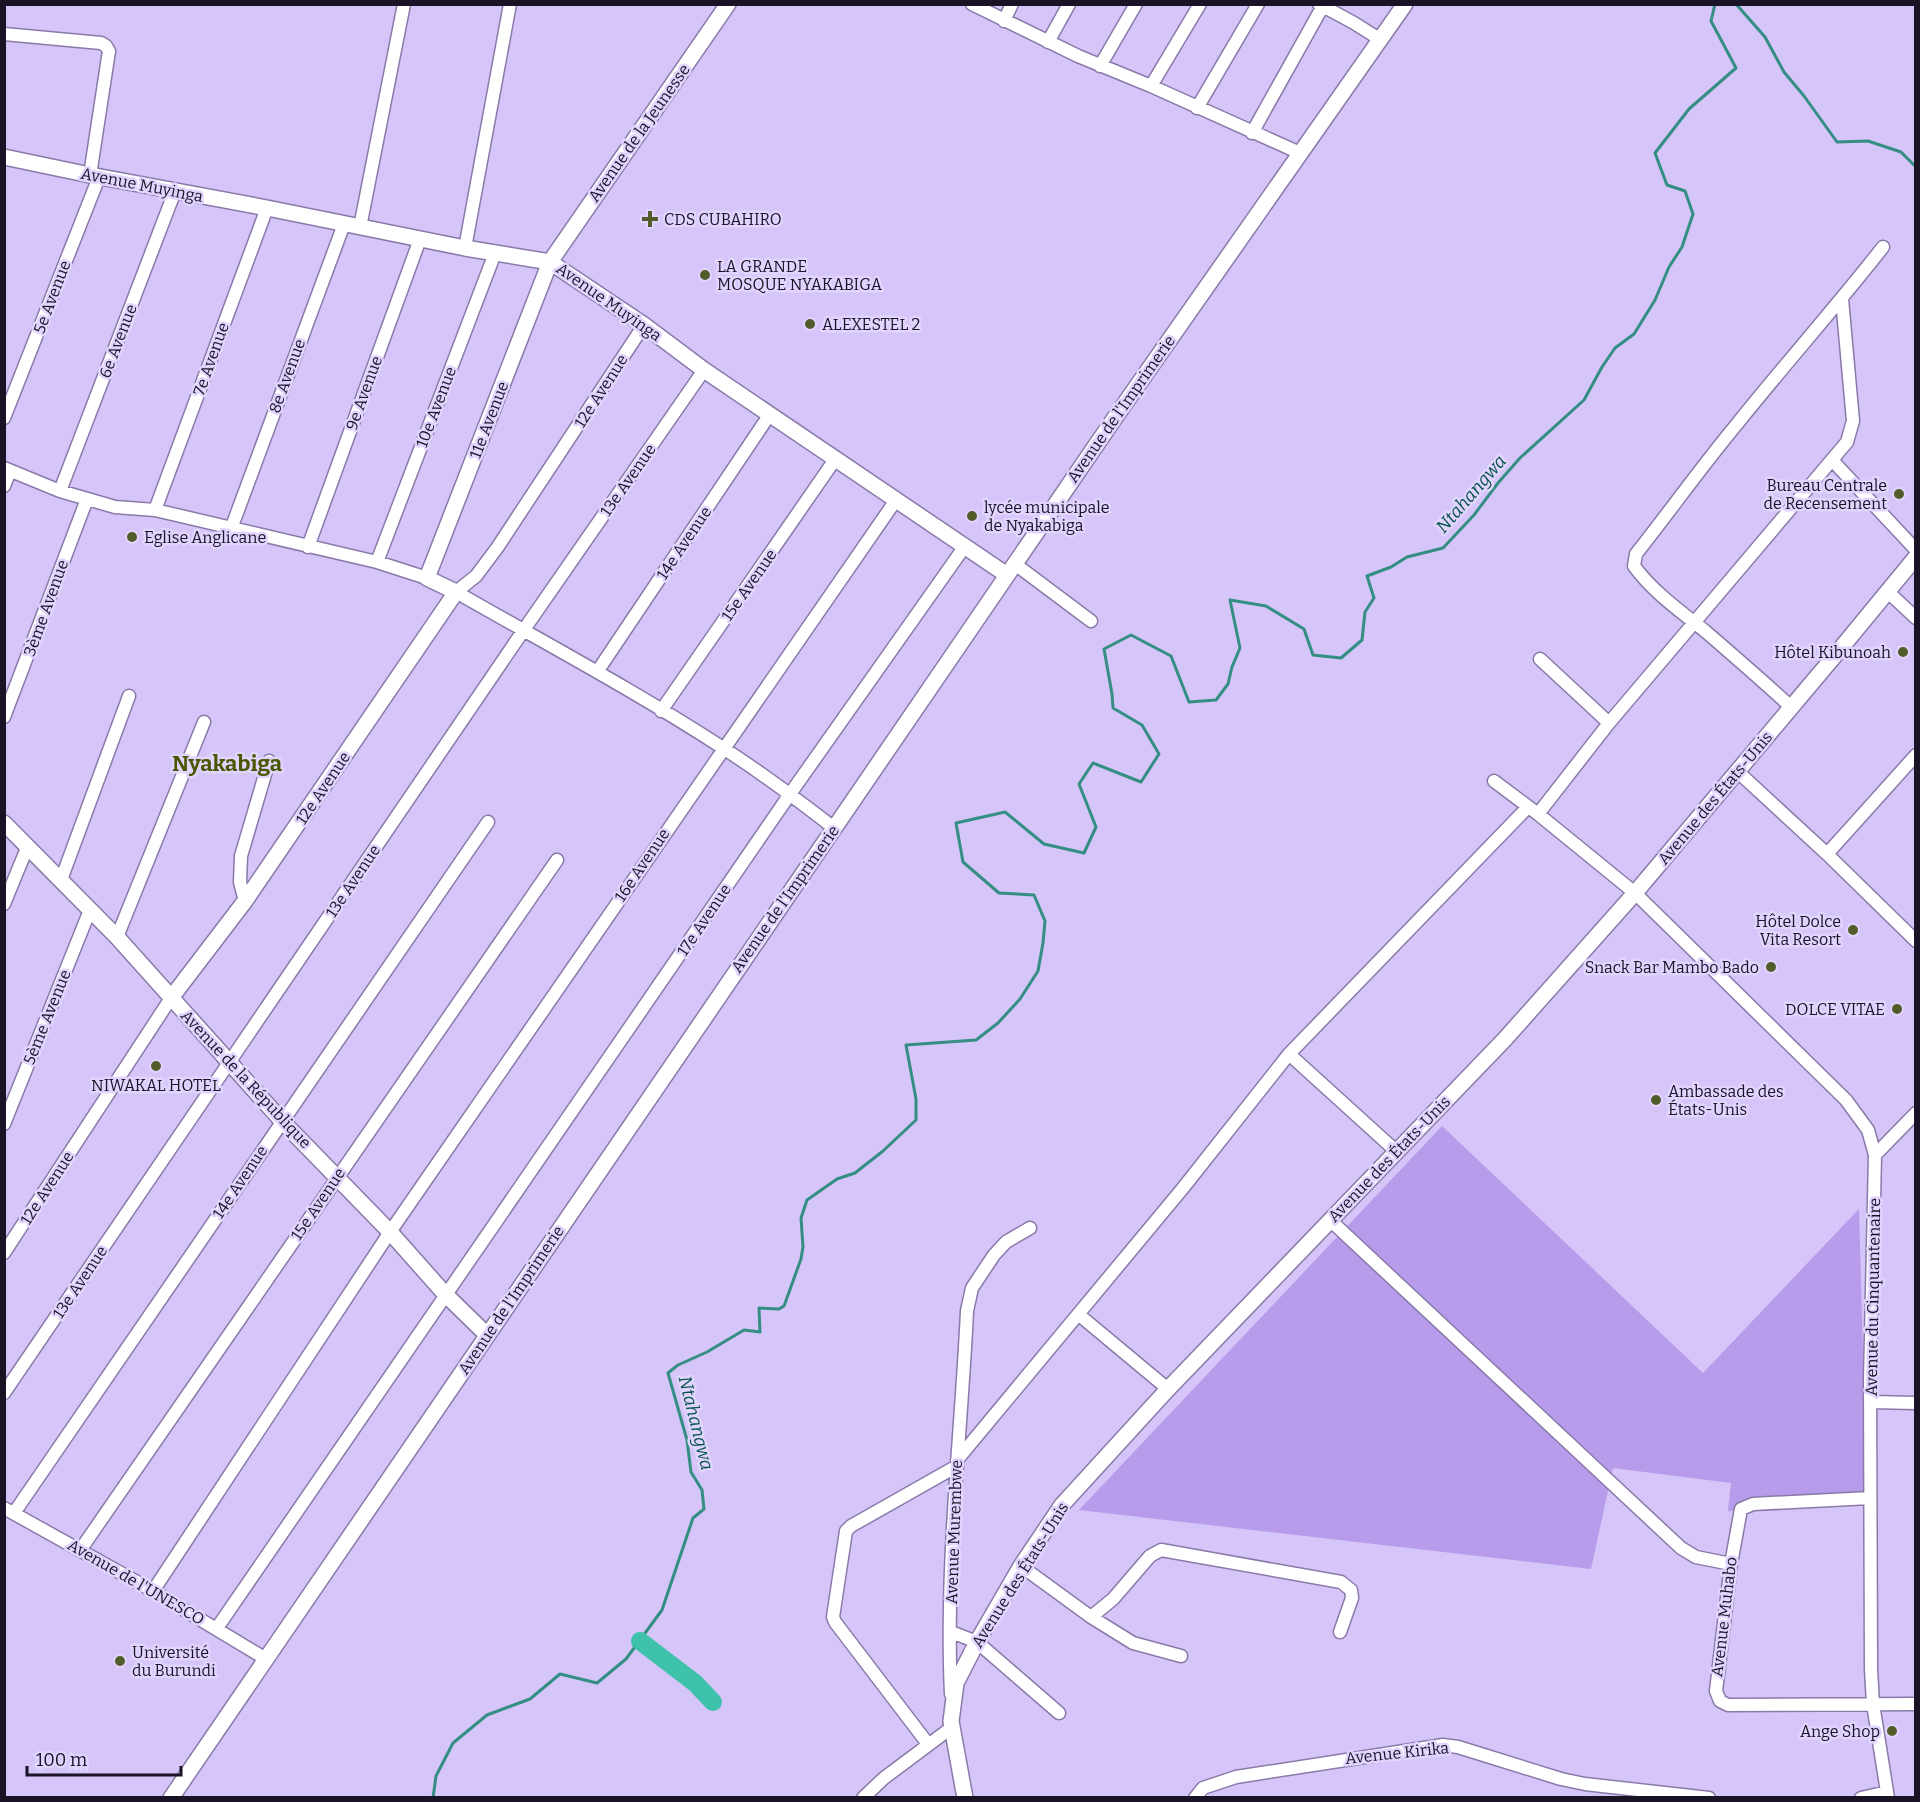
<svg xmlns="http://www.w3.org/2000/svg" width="1920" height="1802" font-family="Bitter,serif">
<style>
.green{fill:#b69cea}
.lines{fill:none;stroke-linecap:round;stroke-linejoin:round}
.stream{stroke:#348e83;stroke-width:3}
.river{stroke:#3fc2ab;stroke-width:18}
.minor-casing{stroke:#897aaa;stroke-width:15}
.tertiary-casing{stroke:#897aaa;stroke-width:18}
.minor{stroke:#fff;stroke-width:12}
.tertiary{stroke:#fff;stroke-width:15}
.poi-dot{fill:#525c2b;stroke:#e1d4fe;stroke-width:2}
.labels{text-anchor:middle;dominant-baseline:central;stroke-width:5;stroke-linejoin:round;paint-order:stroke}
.street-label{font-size:16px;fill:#191325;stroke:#e1d4fe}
.poi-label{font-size:16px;fill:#191325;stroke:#e1d4fe;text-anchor:start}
.water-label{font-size:18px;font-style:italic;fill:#055348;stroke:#e1d4fe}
.district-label{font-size:22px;font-weight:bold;fill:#495600;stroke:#e1d4fe}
</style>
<rect width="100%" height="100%" fill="#d5c5f8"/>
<!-- green -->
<path class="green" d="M1442,1126L1703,1373L1859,1209L1867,1502L1728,1511L1731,1483L1613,1468L1591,1569L1079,1510Z"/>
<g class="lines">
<!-- stream -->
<path class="stream" d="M1736,4L1765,37L1784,72L1804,96L1837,142L1868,141L1901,152L1916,167
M433,1798L436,1776L453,1743L487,1715L530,1699L560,1674L597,1683L626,1659L662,1610L693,1518L704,1509L702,1490L691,1472L687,1440L668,1373L678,1365L707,1352L744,1330L760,1332L759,1308L779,1309L784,1306L801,1259L803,1247L801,1218L807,1200L837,1179L855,1173L883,1151L916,1120V1099L906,1045L976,1040L998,1023L1020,999L1038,971L1043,943L1045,921L1034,895L999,893L963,862L956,823L1005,812L1044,844L1084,853L1096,827L1079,784L1093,763L1141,782L1159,754L1142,725L1113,708L1112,694L1104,649L1131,635L1171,656L1189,702L1216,700L1228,684L1232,667L1240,648L1230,600L1266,606L1304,629L1313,655L1341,658L1362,640L1365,612L1374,598L1367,576L1391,567L1407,557L1443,548L1474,515L1498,483L1520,458L1584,400L1602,367L1615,348L1634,334L1655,300L1669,267L1682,247L1693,214L1685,191L1667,185L1655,153L1689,109L1736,68L1711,21L1715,4"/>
<!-- river -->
<path class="river" d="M640,1641L695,1683L713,1702"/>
<defs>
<path id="minor" d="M972,4L1078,56L1151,86L1300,153
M1319,4L1354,23L1381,40
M1004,21L1012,4
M4,34L101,43L106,46L109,51L90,175
M1048,42L1069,4
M1100,66L1136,4
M1151,86L1200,4
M1197,108L1258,4
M1252,133L1324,4
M360,227L404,4
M465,248L510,4
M644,325L497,548L476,576L456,592C545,643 637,692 723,748C762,773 798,800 834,828
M4,418L99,177
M1832,460L1916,550
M4,468L60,491L115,507L155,510L377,562L427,578
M4,486L10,471
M60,491L175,191
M155,510L267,208
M231,529L344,224
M308,547L420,239
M377,562L495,253
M1015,564L1091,621
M1887,591L1916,618
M1540,659L1609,723
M597,672L770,414
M1791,707C1763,681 1734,656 1705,631C1680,611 1653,592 1634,566L1636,554C1670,511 1702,466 1737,424C1785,364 1836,307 1883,247
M661,711L836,458
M4,717L87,499
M1737,771L1827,854L1916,941
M1494,781L1538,814L1635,893L1846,1100L1868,1130L1875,1155L1870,1381L1871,1669L1873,1704L1888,1798
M1538,814L1609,723L1847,442L1853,421L1842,299
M1827,854L1916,755
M61,880L129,696
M245,901L240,882L241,856L269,761
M4,904L27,848
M117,937L204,722
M1289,1054L1397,1152
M4,1124L90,910
M1875,1155L1916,1113
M1330,1220L1681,1548L1696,1557L1731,1564
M4,1253L171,998
M1078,1314L1168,1389
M4,1393L523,631L704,370
M1871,1402L1916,1403
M957,1460L1183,1188L1289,1054L1528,807
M1870,1498L1753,1504L1741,1509L1731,1564L1716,1691L1720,1701L1728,1705L1916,1704
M4,1508L153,1591L266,1659
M14,1513L488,822
M81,1549L557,860
M1021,1566L1091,1617L1113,1599L1150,1556L1161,1550L1341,1582L1351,1590L1352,1598L1340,1632
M153,1591L390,1232L896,500
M1091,1617L1133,1643L1181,1656
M217,1628L790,794L965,546
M951,1632L977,1642L1059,1713
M951,1694C945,1566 961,1438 967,1311L972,1288L994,1255L1006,1242L1030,1228
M928,1744L835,1622L833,1617L846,1531L851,1526L957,1466
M863,1798L884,1778L951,1728
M1195,1798L1203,1788L1236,1777L1443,1745L1458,1747L1561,1779L1585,1784L1709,1798
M1861,1798L1887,1792"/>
<path id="tertiary" d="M4,157L90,175L267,208L465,248L550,262L644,325L704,370L1007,575
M4,823L117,937L282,1121L390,1232L445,1294L487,1335
M171,998L245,901L456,592L427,578L550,262L728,4
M171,1798L1114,419L1405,4
M965,1798L951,1721L956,1683L977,1642L1021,1566L1062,1505L1168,1389L1505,1039L1635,893L1837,653L1916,557"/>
</defs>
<!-- minor casing -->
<use href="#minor" class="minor-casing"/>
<!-- tertiary casing -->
<use href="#tertiary" class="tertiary-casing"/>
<!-- minor -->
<use href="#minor" class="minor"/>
<!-- tertiary -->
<use href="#tertiary" class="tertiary"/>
</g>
<!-- markers -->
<g class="poi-dot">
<path d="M647 210h6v6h6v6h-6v6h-6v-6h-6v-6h6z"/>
<circle cx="705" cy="275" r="6"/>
<circle cx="810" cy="324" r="6"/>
<circle cx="1899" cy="494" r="6"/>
<circle cx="972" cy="516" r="6"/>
<circle cx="132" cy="537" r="6"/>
<circle cx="1903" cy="652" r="6"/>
<circle cx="1853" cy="930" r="6"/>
<circle cx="1771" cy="967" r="6"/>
<circle cx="1897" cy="1009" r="6"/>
<circle cx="156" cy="1066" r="6"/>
<circle cx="1656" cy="1100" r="6"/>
<circle cx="120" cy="1661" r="6"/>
<circle cx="1892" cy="1731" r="6"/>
</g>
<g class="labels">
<!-- street labels -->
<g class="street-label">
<text transform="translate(639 133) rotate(-55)">Avenue de la Jeunesse</text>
<text transform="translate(142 185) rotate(11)">Avenue Muyinga</text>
<text transform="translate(52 297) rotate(-69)">5e Avenue</text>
<text transform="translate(609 302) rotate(35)">Avenue Muyinga</text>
<text transform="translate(118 341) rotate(-69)">6e Avenue</text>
<text transform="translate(211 359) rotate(-70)">7e Avenue</text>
<text transform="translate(287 376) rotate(-70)">8e Avenue</text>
<text transform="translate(601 391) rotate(-57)">12e Avenue</text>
<text transform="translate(364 393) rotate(-70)">9e Avenue</text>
<text transform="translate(436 407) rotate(-69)">10e Avenue</text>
<text transform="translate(1121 409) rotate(-55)">Avenue de l'Imprimerie</text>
<text transform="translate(489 420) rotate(-69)">11e Avenue</text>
<text transform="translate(628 480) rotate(-55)">13e Avenue</text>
<text transform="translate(684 543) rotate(-56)">14e Avenue</text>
<text transform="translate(749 585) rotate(-55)">15e Avenue</text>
<text transform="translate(46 608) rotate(-70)">3ème Avenue</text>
<text transform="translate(323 788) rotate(-56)">12e Avenue</text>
<text transform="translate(1715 798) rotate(-50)">Avenue des États-Unis</text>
<text transform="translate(642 865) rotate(-56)">16e Avenue</text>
<text transform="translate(353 881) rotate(-56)">13e Avenue</text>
<text transform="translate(785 899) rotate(-55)">Avenue de l'Imprimerie</text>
<text transform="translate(704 920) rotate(-56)">17e Avenue</text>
<text transform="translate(47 1017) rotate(-68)">5ème Avenue</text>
<text transform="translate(246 1079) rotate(47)">Avenue de la République</text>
<text transform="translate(1389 1159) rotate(-46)">Avenue des États-Unis</text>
<text transform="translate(240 1182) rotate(-56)">14e Avenue</text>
<text transform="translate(47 1188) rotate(-57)">12e Avenue</text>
<text transform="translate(318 1204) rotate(-56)">15e Avenue</text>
<text transform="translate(80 1282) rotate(-56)">13e Avenue</text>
<text transform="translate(1873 1297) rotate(-89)">Avenue du Cinquantenaire</text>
<text transform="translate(511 1300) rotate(-56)">Avenue de l'Imprimerie</text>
<text transform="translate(954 1532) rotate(-88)">Avenue Murembwe</text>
<text transform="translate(1020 1575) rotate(-58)">Avenue des États-Unis</text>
<text transform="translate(136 1582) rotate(30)">Avenue de l'UNESCO</text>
<text transform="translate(1724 1617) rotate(-83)">Avenue Muhabo</text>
<text transform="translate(1397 1753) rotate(-6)">Avenue Kirika</text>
</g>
<!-- poi labels -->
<g class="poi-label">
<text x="664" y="219">CDS CUBAHIRO</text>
<text x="717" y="266">LA GRANDE<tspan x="717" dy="18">MOSQUE NYAKABIGA</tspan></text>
<text x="822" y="324">ALEXESTEL 2</text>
<text x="1887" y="485" text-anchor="end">Bureau Centrale<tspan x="1887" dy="18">de Recensement</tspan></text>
<text x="984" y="507">lycée municipale<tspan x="984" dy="18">de Nyakabiga</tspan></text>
<text x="144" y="537">Eglise Anglicane</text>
<text x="1891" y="652" text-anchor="end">Hôtel Kibunoah</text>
<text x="1841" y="921" text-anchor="end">Hôtel Dolce<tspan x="1841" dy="18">Vita Resort</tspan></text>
<text x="1759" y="967" text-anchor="end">Snack Bar Mambo Bado</text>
<text x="1885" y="1009" text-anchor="end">DOLCE VITAE</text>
<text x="156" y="1085" text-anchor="middle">NIWAKAL HOTEL</text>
<text x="1668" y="1091">Ambassade des<tspan x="1668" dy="18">États-Unis</tspan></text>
<text x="132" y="1652">Université<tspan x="132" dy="18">du Burundi</tspan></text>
<text x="1880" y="1731" text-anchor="end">Ange Shop</text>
</g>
<!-- water labels -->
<g class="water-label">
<text transform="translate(1471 494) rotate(-49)">Ntahangwa</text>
<text transform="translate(696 1423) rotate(76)">Ntahangwa</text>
</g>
<!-- district labels -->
<g class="district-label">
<text x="227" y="763">Nyakabiga</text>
</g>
</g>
<!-- border -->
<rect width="1920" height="1802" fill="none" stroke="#191325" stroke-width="12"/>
<!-- scale -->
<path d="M27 1766v9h154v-9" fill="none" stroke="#191325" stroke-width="3"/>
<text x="36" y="1766" font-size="18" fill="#191325" stroke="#e1d4fe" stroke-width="4.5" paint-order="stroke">100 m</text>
</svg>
